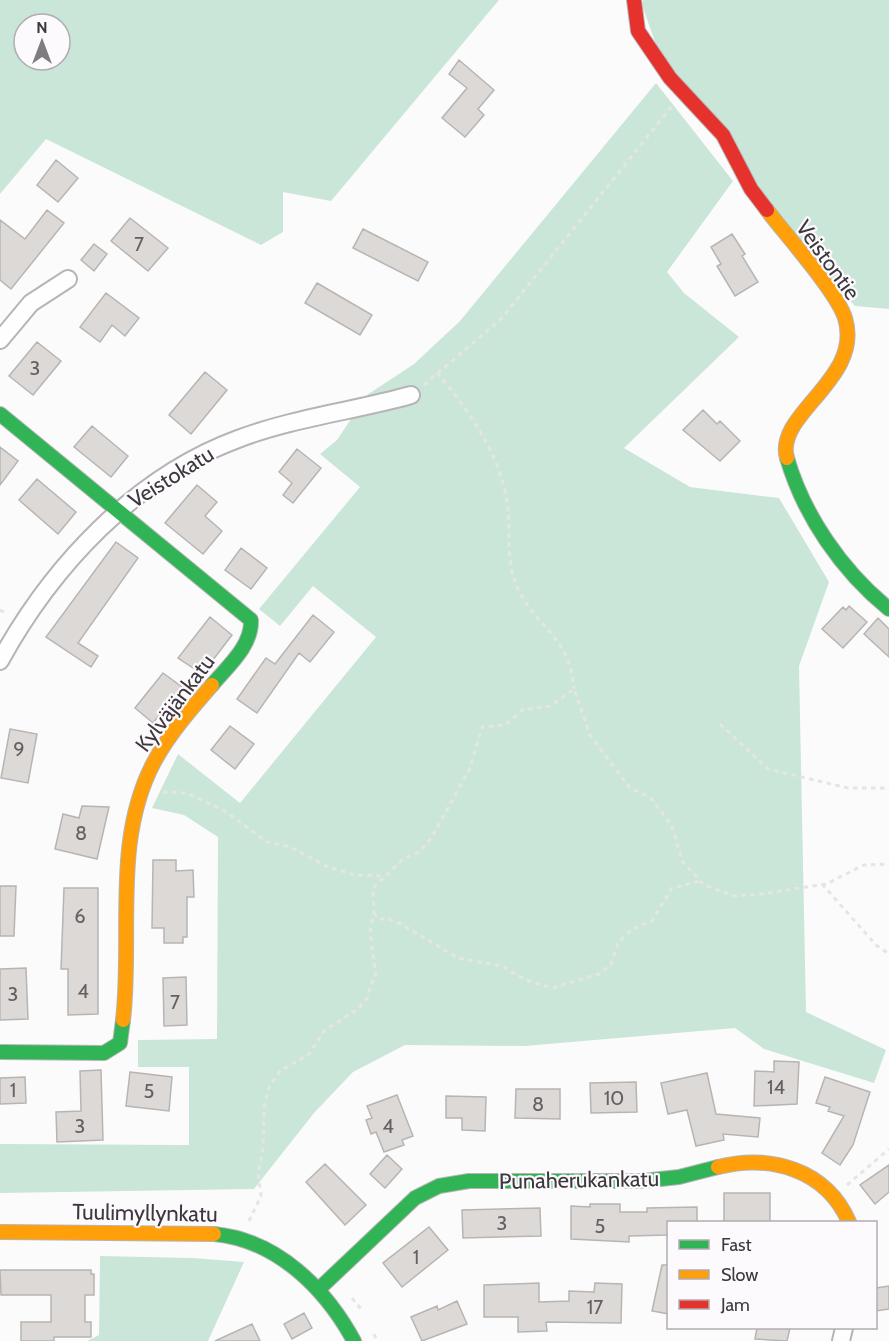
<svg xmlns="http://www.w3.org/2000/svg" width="889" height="1341" font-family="Cabin,sans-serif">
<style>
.green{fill:#cae6d8;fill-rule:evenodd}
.building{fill:#dcd9d7;stroke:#b7b5b3;stroke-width:1.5}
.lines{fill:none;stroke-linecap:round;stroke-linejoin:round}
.street-casing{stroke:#b7b4b7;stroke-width:20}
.fast-casing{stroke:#b7b4b7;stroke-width:16}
.slow-casing{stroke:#b7b4b7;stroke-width:16}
.jam-casing{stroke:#b7b4b7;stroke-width:16}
.path{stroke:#e5e5e5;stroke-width:3;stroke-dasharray:4.5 4.5;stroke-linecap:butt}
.street{stroke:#fffeff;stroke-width:16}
.fast{stroke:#30b455;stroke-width:14}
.slow{stroke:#ff9f0a;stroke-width:14}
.jam{stroke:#e5322d;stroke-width:14}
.labels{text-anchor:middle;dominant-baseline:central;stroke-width:4.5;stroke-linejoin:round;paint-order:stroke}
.number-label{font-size:20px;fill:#646064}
.street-label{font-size:22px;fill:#3c383e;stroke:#fdfafd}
</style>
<rect width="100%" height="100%" fill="#fcfbfc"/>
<!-- green -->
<path class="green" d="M0,0H499L331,201L283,192V232L261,245L46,139L0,194ZM24,24H60V60H24Z
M643,0H889V309L855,306L804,252L658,50L642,5Z
M656,83L733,181L667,272L684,293L739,337L624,448L690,487L779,498L829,582L799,666L806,1012L886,1050L874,1083L764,1049L735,1028L525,1046L405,1045L353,1072L314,1113L254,1189L0,1193V1144L189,1145V1067H138V1040L217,1039L218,837L184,815L152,808L178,754L240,803L376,637L313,586L280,626L259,609L360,487L320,454L337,440L367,395L414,364L460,321Z
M100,1256L193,1258L244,1262L208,1341H87L99,1335Z"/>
<!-- building -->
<path class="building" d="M459,60L494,90L478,109L484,115L465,137L442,118L467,88L449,74Z
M56,160L78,178L58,202L37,185Z
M47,210L64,223L11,289L0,280V220L25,239Z
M130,218L168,248L148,271L111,241Z
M363,229L428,262L418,281L353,248Z
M732,234L745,254L742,256L758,282L735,296L717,266L721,264L711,247Z
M94,244L107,254L94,271L81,260Z
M317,283L372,315L360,335L305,303Z
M106,293L139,318L125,336L112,325L100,342L80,327Z
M37,342L61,361L33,395L9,376Z
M205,372L227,390L191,434L169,415Z
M703,410L717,424L720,421L740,441L720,461L683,430Z
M92,426L128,456L111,477L74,447Z
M0,447L18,461L0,485Z
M297,449L321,468L293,503L283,495L292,483L279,472Z
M37,479L76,512L58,534L19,500Z
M197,485L217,502L205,516L222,531L203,554L165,523Z
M116,542L138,558L78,643L98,656L91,667L46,637Z
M241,548L267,568L251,589L225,570Z
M849,606L867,622L843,648L822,629L843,607L846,610Z
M313,615L334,632L310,662L299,653L257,713L237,699L266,658L275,664Z
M210,617L232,635L206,669L200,664L196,670L178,658Z
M878,618L889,629V657L864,634Z
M163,673L182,687L153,723L135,708Z
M230,726L254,744L235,769L211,750Z
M10,729L37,734L28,783L1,778Z
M82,806L109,807L97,859L55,849L63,814L79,818Z
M153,860H176V871L193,870L194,897H187V937H183V943H164V928H152Z
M0,886H16L14,936H0Z
M64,888H98V1014L68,1015V969H61Z
M26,968L28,1019L0,1020V969Z
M186,977L187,1025L164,1026L163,978Z
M774,1061L799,1062L797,1104L754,1106L755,1071L774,1072Z
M101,1070L103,1140L57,1142L56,1112L81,1111L80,1071Z
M130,1072L172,1077L169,1111L126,1106Z
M707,1073L716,1114L760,1118L758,1137L723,1134L724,1140L696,1146L687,1110L668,1114L661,1083Z
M25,1077L26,1103L0,1104V1078Z
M825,1077L870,1092L853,1145L840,1165L822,1153L844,1116L828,1111L830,1107L816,1103Z
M636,1082L637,1112L591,1113L590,1083Z
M516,1089H560V1119L515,1118Z
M397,1095L413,1136L402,1140L404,1145L384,1152L376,1132L371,1134L366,1120L372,1118L367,1106Z
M446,1096L486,1097L485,1131L462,1130V1118H446Z
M387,1155L402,1169L385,1188L370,1174Z
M325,1164L366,1205L345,1225L306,1182Z
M889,1165V1192L875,1204L860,1185Z
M724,1193H770V1222H724Z
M590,1204H620V1212H647V1208L697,1207V1222H669V1235L629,1236V1242L571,1239V1206L590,1207Z
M540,1208L541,1236L463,1238L462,1210Z
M429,1227L448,1250L402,1287L383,1263Z
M662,1265H669V1314L652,1311Z
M0,1270H91V1274H94V1295H85V1322H91V1337H54V1341H21V1322H51V1295H1Z
M539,1283V1302L569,1301V1291L594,1292L595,1283L622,1284L621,1323L546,1322L547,1331L518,1332V1317H484V1285Z
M889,1286V1309L876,1311V1288Z
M457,1301L467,1324L422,1341L411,1317L437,1306L438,1310Z
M304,1313L312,1328L292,1339L284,1324Z
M252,1324L260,1341H215Z
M757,1328H790L787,1341L755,1339Z"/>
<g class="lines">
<defs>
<path id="street" d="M0,340L31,303L68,279
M0,661C52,566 135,477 238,439C293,418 354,411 411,395
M841,1341L844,1328"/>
<path id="fast" d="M0,414L251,620C252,646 228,666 212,685
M787,458C804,516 842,571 889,609
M0,1052L104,1053L120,1043L123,1020
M214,1234C277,1240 325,1288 354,1341
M320,1288L415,1198L439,1186L469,1181H642L679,1177L718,1167"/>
<path id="slow" d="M767,210C785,234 837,292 845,318C864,379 774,414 787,458
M123,1020C133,935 112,841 154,762C169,734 191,709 212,685
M718,1167C770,1154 826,1169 849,1222
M0,1232L214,1234"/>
<path id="jam" d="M634,0L638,31L670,78L723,135L751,189L767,210"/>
</defs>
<!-- street casing -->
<use href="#street" class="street-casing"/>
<!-- fast casing -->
<use href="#fast" class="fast-casing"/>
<!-- slow casing -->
<use href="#slow" class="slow-casing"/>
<!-- jam casing -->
<use href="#jam" class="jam-casing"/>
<!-- path -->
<path class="path" d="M437,373C469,410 504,460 508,510C510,537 506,566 519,591C539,630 570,637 574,689
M424,385L502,318L672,106
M0,610L8,614
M720,724L768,769L848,788H882L889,790
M163,792L186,793L225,811L267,842L290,847L326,866L355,875L384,876
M822,884L876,945L889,954
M374,913L378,919H389L401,924L458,958L502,966L526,980L552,988L599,974L611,964L618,943L632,929L652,921L672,888L700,881
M847,1185L889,1149
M249,1221L261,1196L258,1173L263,1149L264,1107L269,1087L280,1071L309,1054L324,1031L358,1009L367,998L372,982L376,978L370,931L374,913L373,888L403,859L419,852L432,837L470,768L482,727L505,725L522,710L550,706L574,689L590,735L630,788L650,797L672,826L682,861L704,885L735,896L761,894L826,884L864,865L889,864
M352,1298L361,1309
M374,1334L377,1341"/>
<!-- street -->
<use href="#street" class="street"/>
<!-- fast -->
<use href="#fast" class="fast"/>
<!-- slow -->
<use href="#slow" class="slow"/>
<!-- jam -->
<use href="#jam" class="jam"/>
</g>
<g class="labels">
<!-- number labels -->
<g class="number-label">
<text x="139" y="244">7</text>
<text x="35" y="368">3</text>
<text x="19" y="749">9</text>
<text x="81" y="833">8</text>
<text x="80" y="916">6</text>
<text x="83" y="991">4</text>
<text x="13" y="994">3</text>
<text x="175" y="1002">7</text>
<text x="776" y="1087">14</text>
<text x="13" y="1090">1</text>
<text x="149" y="1091">5</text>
<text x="614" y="1098">10</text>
<text x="538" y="1104">8</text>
<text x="80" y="1126">3</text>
<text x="388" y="1126">4</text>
<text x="502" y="1223">3</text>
<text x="600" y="1226">5</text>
<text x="416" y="1257">1</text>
<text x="595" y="1307">17</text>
</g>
<!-- street labels -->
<g class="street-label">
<text transform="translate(828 260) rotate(54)">Veistontie</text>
<text transform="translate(171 477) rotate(-32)">Veistokatu</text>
<text transform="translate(175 703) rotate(-53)">Kylväjänkatu</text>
<text transform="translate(579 1180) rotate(-1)">Punaherukankatu</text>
<text transform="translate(145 1213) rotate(1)">Tuulimyllynkatu</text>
</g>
</g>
<!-- legend -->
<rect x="667" y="1221" width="210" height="108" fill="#fdfafd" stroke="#b0acb1" stroke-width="1.5"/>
<rect x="679" y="1240" width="30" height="9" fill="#30b455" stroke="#b0acb1" stroke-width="1.5"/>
<text x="721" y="1251" font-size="18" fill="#3c383e">Fast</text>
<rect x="679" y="1270" width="30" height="9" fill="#ff9f0a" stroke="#b0acb1" stroke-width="1.5"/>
<text x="721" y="1281" font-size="18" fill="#3c383e">Slow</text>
<rect x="679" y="1300" width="30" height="9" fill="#e5322d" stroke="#b0acb1" stroke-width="1.5"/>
<text x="721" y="1311" font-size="18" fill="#3c383e">Jam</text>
<!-- north arrow -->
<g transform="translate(42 42)"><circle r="28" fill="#fdfafd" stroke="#b0acb1" stroke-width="1.5"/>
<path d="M0-4.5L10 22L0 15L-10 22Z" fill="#7f7c80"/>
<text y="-9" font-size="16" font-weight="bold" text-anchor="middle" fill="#3c383e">N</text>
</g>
</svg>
